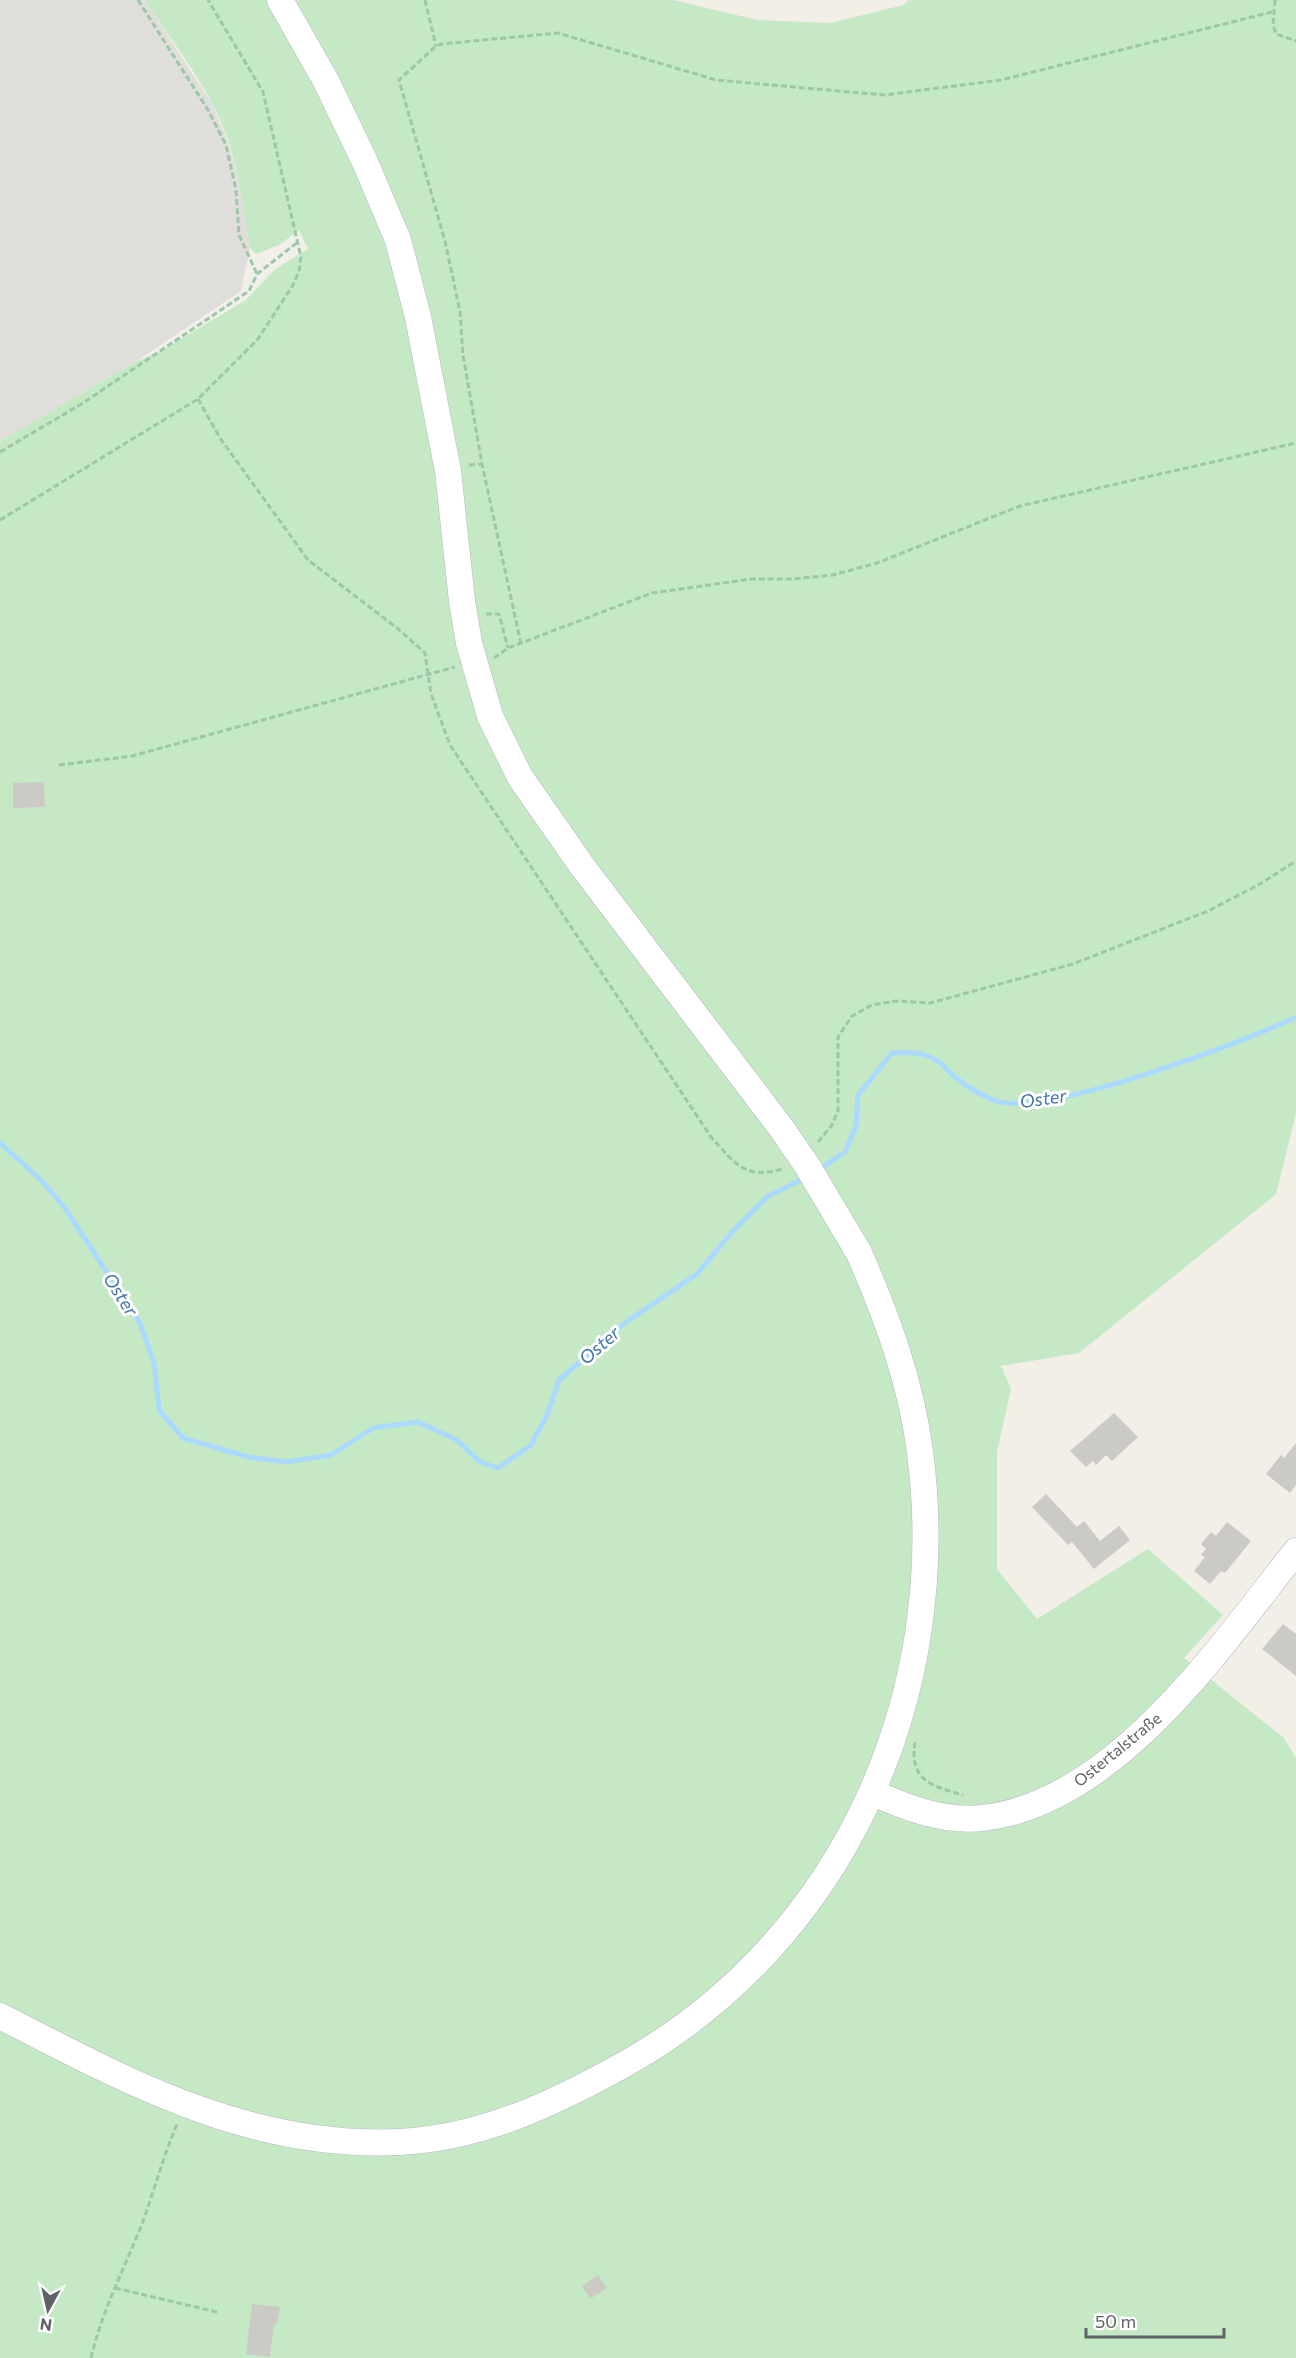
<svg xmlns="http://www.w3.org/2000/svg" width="1296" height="2358" font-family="Commissioner,sans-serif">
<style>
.industrial{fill:#e0deda}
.green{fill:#c5e8c5}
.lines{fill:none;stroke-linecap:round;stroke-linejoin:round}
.stream{stroke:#aadaff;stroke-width:5}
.building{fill:#cccac5}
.secondary-casing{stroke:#b6babf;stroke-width:27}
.path{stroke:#9cc7a9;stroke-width:3;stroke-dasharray:6 3;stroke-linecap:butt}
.secondary{stroke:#fff;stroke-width:26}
.secondary-bridge-casing{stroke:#b6babf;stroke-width:27;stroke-linecap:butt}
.secondary-bridge{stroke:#fff;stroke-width:26}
.labels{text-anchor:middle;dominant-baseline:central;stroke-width:6;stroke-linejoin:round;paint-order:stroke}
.street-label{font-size:16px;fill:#5f6368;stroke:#fff}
.water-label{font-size:18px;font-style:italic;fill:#4174aa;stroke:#fff}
</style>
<rect width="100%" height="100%" fill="#f1efe8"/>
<!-- industrial -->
<path class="industrial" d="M0,0H145L212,104L228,142L240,185L250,248L241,291L135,362L0,441Z"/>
<!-- green -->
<path class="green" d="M145,0H673L757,20L830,23L904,5L908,0H1296V1113L1276,1194L1079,1353L1001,1366L1011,1389L997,1452V1569L1037,1619L1148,1549L1223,1615L1184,1658L1284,1738L1296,1758V2358H0V441L135,362L159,352L246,300L274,270L308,249L299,230L279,245L256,254L250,248C244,213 240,177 229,143C213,92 174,45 145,0Z"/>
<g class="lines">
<!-- stream -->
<path class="stream" d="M0,1143L41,1180L64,1207L140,1323L154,1363L159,1410L183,1438L248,1457L285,1462L331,1455L373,1428L418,1422L457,1440L480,1462L498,1468L531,1445L548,1413L559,1380L626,1322L697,1274L732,1232L768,1196L805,1178
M818,1170L845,1152L856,1126L858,1095L892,1053C905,1052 924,1052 936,1060C944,1064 949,1073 956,1078C966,1086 984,1097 996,1101C1047,1117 1244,1042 1296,1017"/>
</g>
<!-- building -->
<path class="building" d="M44,782L45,807L13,808V783Z
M1114,1413L1138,1437L1112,1461L1106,1455L1096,1465L1093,1461L1086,1467L1070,1451Z
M1296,1443V1485L1290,1493L1266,1474L1281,1455L1284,1458Z
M1046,1494L1077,1527L1084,1521L1100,1541L1119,1526L1130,1540L1094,1569L1072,1542L1068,1545L1032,1507Z
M1227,1522L1251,1541L1225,1573L1221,1571L1210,1584L1194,1571L1205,1557L1201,1555L1206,1549L1201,1544L1211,1532L1216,1536Z
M1283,1624L1296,1634V1676L1262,1649Z
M598,2275L607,2288L590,2299L582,2286Z
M252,2304L280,2307L277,2324H274L270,2357L246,2354Z"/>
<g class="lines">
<defs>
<path id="secondary" d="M280,0L326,81L365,162L398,240L418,317L448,471L462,601
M490,716L520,777L582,866L782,1129
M872,1792C906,1808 944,1822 982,1818C1114,1804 1220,1647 1296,1551
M0,2016C128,2082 250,2149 400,2142C482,2138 555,2103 625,2064C843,1941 952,1697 920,1452C911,1382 887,1317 859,1253"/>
</defs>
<!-- secondary casing -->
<use href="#secondary" class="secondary-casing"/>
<!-- path -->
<path class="path" d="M138,0L208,110L226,145L236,190L239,235L257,274
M425,0L436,46
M1275,0L1273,25L1276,34L1296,41
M198,399L220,438L308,560L397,628L425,653L431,694L450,745L711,1137C736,1164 745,1181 785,1168
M0,452L83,403L249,291L257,274L298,242
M469,465L482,464
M0,520L198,399L258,339L293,285L299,271L301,257L263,92L208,0
M486,614H499L508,648
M521,644L482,464L463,355L460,312L445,241L399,80L436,46L442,44L558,33L716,80L884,95L1001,80L1272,12
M494,658L508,648L652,593L751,579H792L833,575L877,563L1020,506L1296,443
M59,765L132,756L455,667
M818,1142L832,1125L838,1111V1037L852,1016L872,1005L896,1001L930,1003L1073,964L1208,911L1260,884L1296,861
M915,1742C909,1781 932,1786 963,1795
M115,2288L217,2312
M91,2358C102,2311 124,2269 142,2224C154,2191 163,2157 177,2124"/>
<!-- secondary -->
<use href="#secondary" class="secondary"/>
<defs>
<path id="secondary-bridge" d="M462,601L469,643L490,716
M782,1129L808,1167L859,1253"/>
</defs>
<!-- secondary-bridge casing -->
<use href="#secondary-bridge" class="secondary-bridge-casing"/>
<!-- secondary-bridge -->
<use href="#secondary-bridge" class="secondary-bridge"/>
</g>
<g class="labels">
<!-- street labels -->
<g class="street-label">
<text transform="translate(1117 1749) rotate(-39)">Ostertalstraße</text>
</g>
<!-- water labels -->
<g class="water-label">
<text transform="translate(1043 1098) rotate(-8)">Oster</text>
<text transform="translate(121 1294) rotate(57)">Oster</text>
<text transform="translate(599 1345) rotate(-41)">Oster</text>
</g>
</g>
<!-- north arrow -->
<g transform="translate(48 2310) rotate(188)" stroke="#ffffff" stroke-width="4.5" paint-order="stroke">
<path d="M0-4.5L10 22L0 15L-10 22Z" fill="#5f6368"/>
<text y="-9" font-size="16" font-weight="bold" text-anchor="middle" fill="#5f6368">N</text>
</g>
<!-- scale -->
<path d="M1086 2328v9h138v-9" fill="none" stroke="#5f6368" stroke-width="3"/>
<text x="1095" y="2328" font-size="18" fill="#5f6368" stroke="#ffffff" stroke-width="4.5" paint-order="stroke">50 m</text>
</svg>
